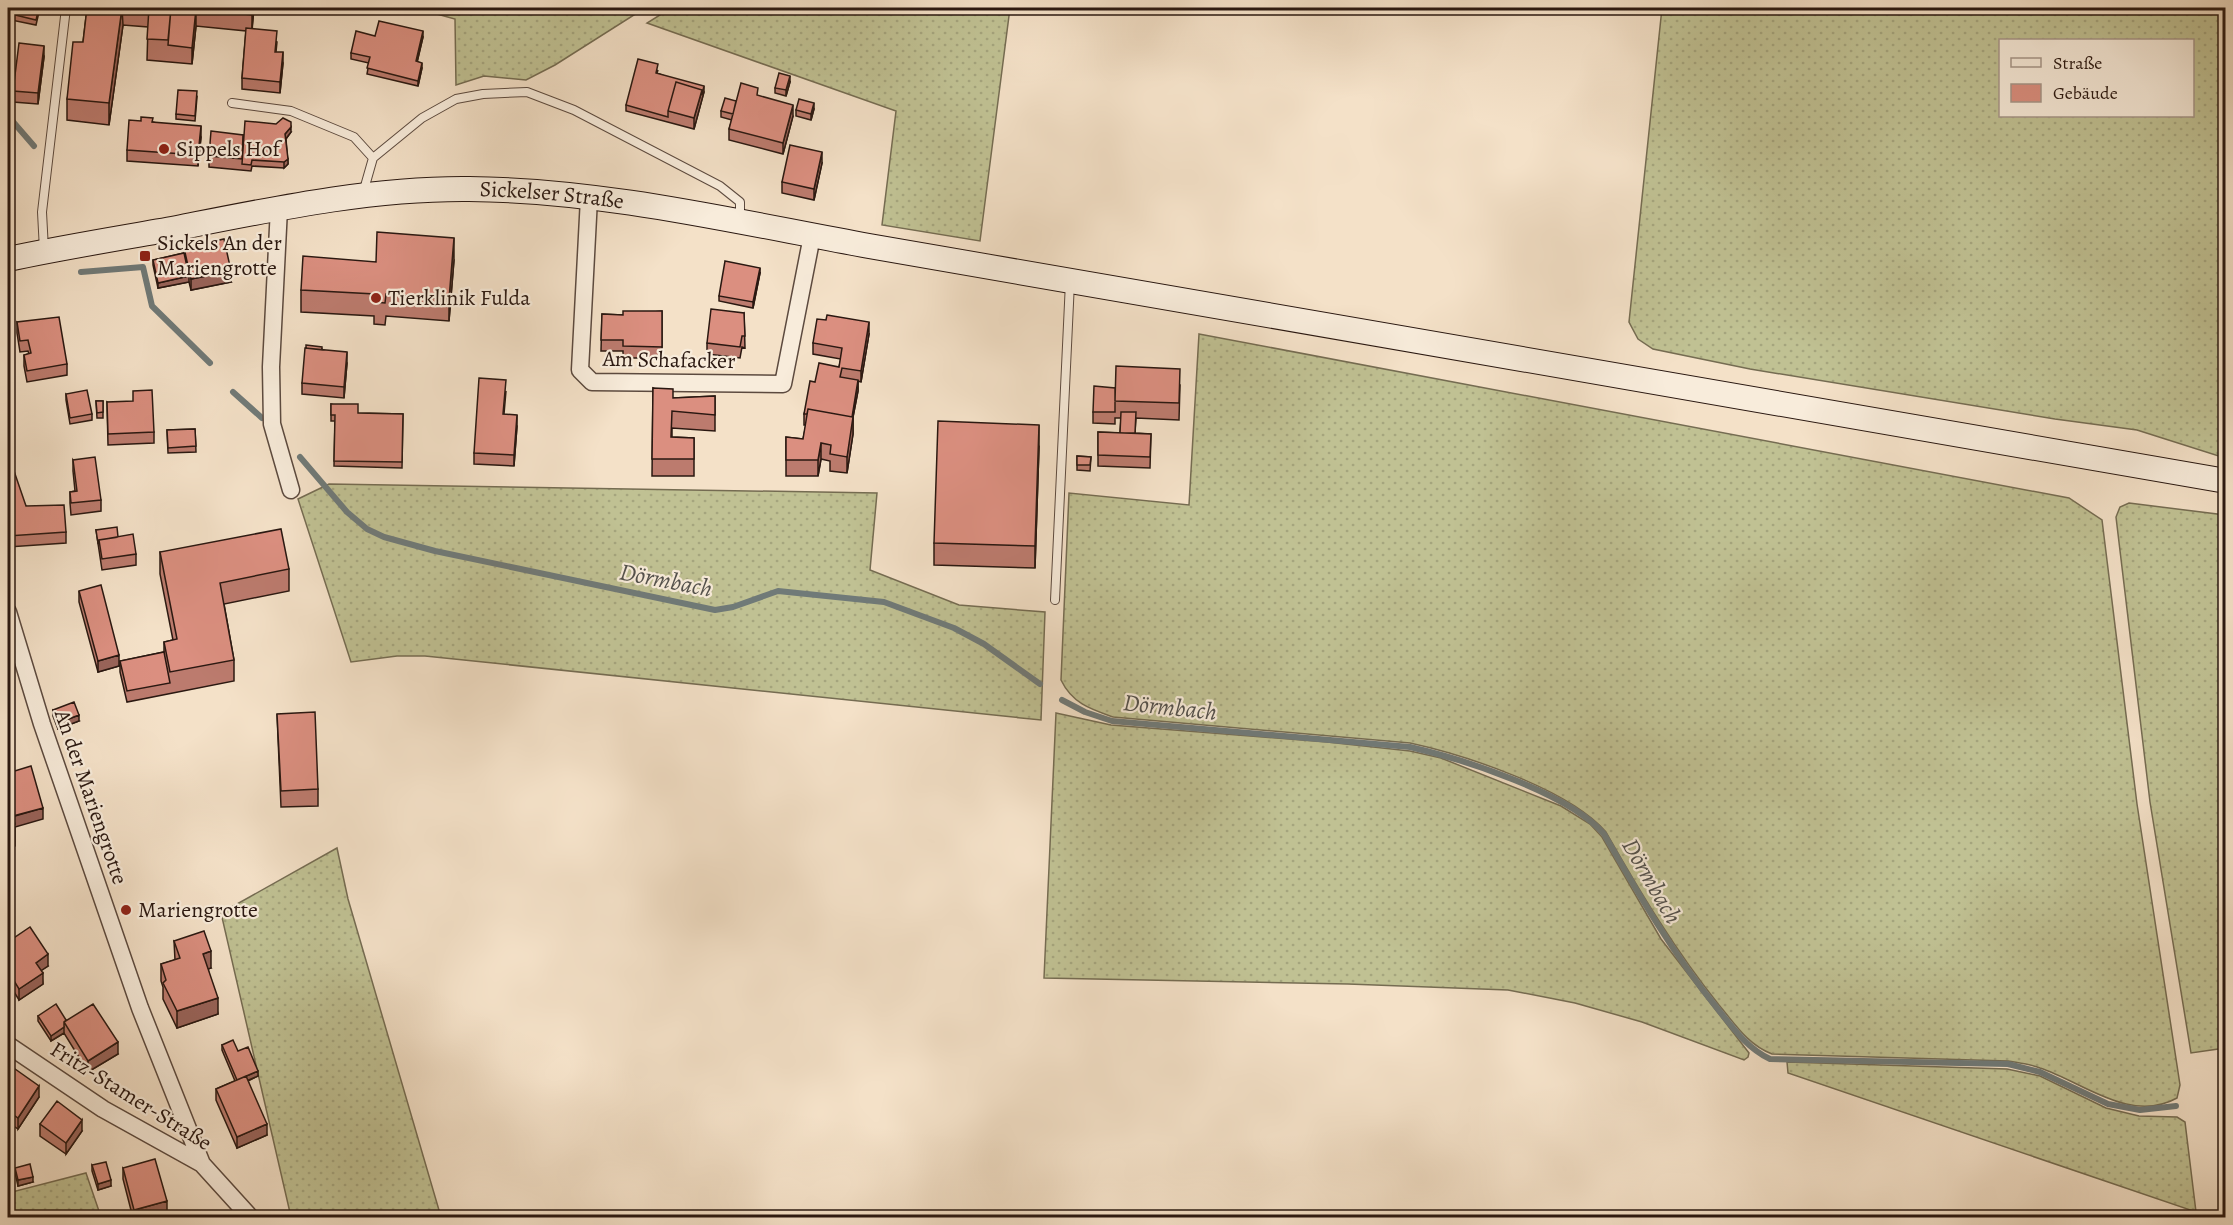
<svg xmlns="http://www.w3.org/2000/svg" width="2233" height="1225" font-family="Alegreya,serif">
<style>
.grass{fill:url(#grass-dots);stroke:#756c52;stroke-width:1.5;fill-rule:evenodd}
.lines{fill:none;stroke-linecap:round;stroke-linejoin:round}
.stream{stroke:#707a78;stroke-width:6}
.lane-casing{stroke:#5c4a3f;stroke-width:10}
.street-casing{stroke:#5c4a3f;stroke-width:19}
.secondary-casing{stroke:#2a1811;stroke-width:26}
.lane{stroke:#f8ecdb;stroke-width:8}
.street{stroke:#f8ecdb;stroke-width:16}
.secondary{stroke:#f8ecdb;stroke-width:24}
.wall{fill:#bc7b6e;stroke:#2a1811;stroke-width:1.5}
.shaded-wall{fill:#99645a;stroke:#2a1811;stroke-width:1.5}
.building{fill:#db8f80;stroke:#2a1811;stroke-width:1.5}
.poi-dot{fill:#8f2418;stroke:#f8ecdb;stroke-width:2}
.labels{text-anchor:middle;dominant-baseline:central;stroke-width:4.5;stroke-linejoin:round;paint-order:stroke}
.poi-label{font-size:22px;fill:#2a1811;stroke:#f8ecdb;text-anchor:start}
.street-label{font-size:22px;fill:#2a1811;stroke:#f8ecdb}
.water-label{font-size:24px;font-style:italic;fill:#53514d;stroke:#f8ecdb}
</style>
<defs>
<pattern id="grass-dots" width="8" height="8" patternUnits="userSpaceOnUse" patternTransform="scale(1.5)"><rect width="8" height="8" fill="#c0c193"/><path d="M2 2h.1M6 6h.1" fill="none" stroke="#a5a57e" stroke-width="1.8" stroke-linecap="round"/></pattern>
</defs>
<rect width="100%" height="100%" fill="#f4e1c8"/>
<filter id="stains"><feTurbulence type="fractalNoise" baseFrequency=".00333" numOctaves="4"/><feColorMatrix values="0 0 0 0 .2 0 0 0 0 .09 0 0 0 0 .02 0 0 0 .5 -.17"/></filter>
<radialGradient id="worn" r=".72"><stop offset=".6" stop-color="#630" stop-opacity="0"/><stop offset="1" stop-color="#630" stop-opacity=".3"/></radialGradient>
<!-- grass -->
<path class="grass" d="M415,8H645L555,65L526,80L484,76L456,85L455,19Z
M671,8H1010L980,241L882,225L896,111L647,23Z
M1662,8H2225V458L2137,430L2055,419L1750,369L1653,349L1638,339L1629,322ZM2000,40H2192V116H2000Z
M1199,334L2069,498L2102,520L2137,804L2180,1085L2177,1098C2130,1124 2083,1082 2040,1068C2030,1064 2019,1063 2008,1061L1772,1054C1748,1045 1735,1024 1719,1005C1675,950 1640,892 1606,832C1569,789 1465,755 1410,743L1113,717C1090,709 1072,703 1061,680L1069,493L1189,505Z
M329,484L877,493L870,570L959,605L1045,612L1041,720L425,656H397L351,662L298,499Z
M2129,503L2225,515V1048L2191,1053L2150,802L2116,517L2120,507Z
M1056,713L1111,725L1327,742L1410,751L1441,758L1561,806L1590,824L1602,837L1661,939L1749,1053L1748,1057L1744,1060L1642,1022L1575,1003L1508,990L1348,984L1044,978Z
M337,848L348,899L441,1217H291L221,913Z
M1787,1062L2007,1069L2040,1076L2106,1108L2139,1116L2177,1117L2185,1122L2196,1212L1788,1073Z
M86,1173L101,1217H8V1193Z"/>
<g class="lines">
<!-- stream -->
<path class="stream" d="M8,116L34,146
M81,272L143,267L152,306L210,363
M233,392L262,418
M300,457L347,512L367,529L384,537L435,551L715,610L733,607L778,591L884,602L954,628L984,644L1040,684
M1062,700L1085,712L1112,721L1410,747C1463,759 1569,793 1604,834C1639,895 1673,954 1717,1008C1733,1028 1747,1048 1770,1059L2008,1064L2040,1072L2108,1104L2140,1110L2176,1106"/>
<defs>
<path id="lane" d="M232,103L291,111L354,137L373,158
M363,193L373,158L422,118L456,99L483,94L527,92L574,110L720,186L740,202V218
M44,250L42,212L66,8
M1055,600L1070,282"/>
<path id="street" d="M589,198L580,370L592,382L783,384L812,236
M279,208L271,367L272,424L291,490
M8,612L42,724L140,1008L202,1164
M8,1045L103,1109L202,1164L251,1218"/>
<g id="secondary">
<path id="s1" d="M8,259C64,247 121,238 177,228C273,209 371,188 469,189C604,190 737,222 869,246L2226,481"/>
</g>
</defs>
<!-- lane casing -->
<use href="#lane" class="lane-casing"/>
<!-- street casing -->
<use href="#street" class="street-casing"/>
<!-- secondary casing -->
<use href="#secondary" class="secondary-casing"/>
<!-- lane -->
<use href="#lane" class="lane"/>
<!-- street -->
<use href="#street" class="street"/>
<!-- secondary -->
<use href="#secondary" class="secondary"/>
</g>
<!-- wall -->
<path class="wall" d="M87,8H254L252,28L277,42L276,52L283,63L280,93L242,89V78L246,31L196,26L192,64L147,60L148,27L123,25L109,125L67,120V99L83,42Z
M39,12L36,25L11,20V14Z
M375,36L423,37L417,62L422,68L418,86L367,74L369,63L351,59V53Z
M44,57L38,104L13,102V91Z
M658,70L657,73L704,92L694,129L626,111V105Z
M790,82L786,96L775,93V88Z
M758,96L793,116L783,154L729,140V129L732,120L721,117V111L736,101Z
M197,97L195,121L176,119V114Z
M814,109L811,120L796,116V110Z
M153,122L201,137L198,166L127,161V150Z
M291,132L286,139L288,164L284,168L252,166L251,171L209,167V156L243,135Z
M822,163L814,200L782,193V182Z
M184,248L231,282L191,290L189,282L158,288L153,265V260L184,253Z
M454,260L449,321L386,316L385,325L374,324V316L301,312V290L376,262Z
M760,273L753,308L719,301V296Z
M662,311V358H623V351H601L602,314L623,315Z
M744,313L745,348L742,347L740,358L707,354V343Z
M17,322L67,364V375L27,382L24,366V355L29,354L28,351L20,352L17,333Z
M869,334L861,382L858,381V391L853,417V434L847,473L830,471V461L821,459L818,476H786V437L803,439L806,425H804V414L815,382L839,367L841,359L813,354V343Z
M322,350L347,363L344,398L302,394V383Z
M1180,385L1179,420L1136,418L1135,433L1151,434L1150,468L1098,466V432L1120,433L1121,418H1115V424L1093,423V412L1115,388Z
M653,388L673,398L715,396V431L672,428V437L694,438V476H652Z
M506,391L504,414L517,426L514,466L474,464V453Z
M66,394L92,414V420L70,424L66,400Z
M96,401H103V418H97Z
M107,402L154,432V443L108,445Z
M331,404L358,413L403,414L402,468L334,466L335,421H331Z
M195,429L196,452L168,453L167,430Z
M1039,447L1035,568L934,565V543Z
M1077,456L1091,457L1090,471L1077,470Z
M73,460L101,500V511L71,515L70,503V492L75,491L73,471Z
M8,473L26,506L66,532V543L8,547Z
M96,530L118,537L136,554V565L102,570Z
M160,552L289,569V591L224,604L234,660V681L127,702L120,672V661L164,652V642L173,640L160,574Z
M79,591L119,666L98,672L79,602Z
M53,710L79,721L58,729L53,716Z
M277,714L318,789V806L281,807Z
M174,941L211,968L208,969L218,1014L177,1028L163,999V987L161,981V964L175,960Z
M8,942L48,966L41,970L43,984L19,1000L8,982Z
M38,1016L66,1020L118,1054L88,1072L64,1033L51,1041L38,1021Z
M222,1045L238,1051L258,1076L248,1081L267,1135L237,1148L216,1100V1089L235,1081L222,1050Z
M8,1064L39,1097L18,1129L8,1122Z
M40,1124L82,1131L66,1154L40,1136Z
M92,1165L111,1186L98,1190L92,1171Z
M15,1168L33,1182L18,1186L15,1173Z
M123,1168L167,1212L148,1218H133L123,1179Z"/>
<!-- shaded-wall -->
<path class="shaded-wall" d="M122,8L123,25L109,125V103Z
M252,8H254L252,31Z
M196,9V26L192,64V48Z
M423,31V37L416,67V61Z
M44,46V57L38,104V93Z
M283,52V63L280,93V82Z
M422,63V68L418,86V81Z
M790,76V82L786,96V90Z
M704,86V92L694,129V118L702,90Z
M814,103V109L811,120V114Z
M793,105V116L783,154V143Z
M201,126V137L198,166V155Z
M291,127V132L285,140V134Z
M822,152V163L814,200V189Z
M288,159V164L284,168V162Z
M454,238V260L449,321V299Z
M760,268V273L753,308V302Z
M231,271V282L191,290V279Z
M189,276V282L158,288V283Z
M869,322V334L861,382V371Z
M347,352V363L344,398V387Z
M858,380V391L853,417V434L847,473V457L851,422Z
M517,415V426L514,466V455Z
M1039,425V447L1035,568V546Z
M821,443V459L818,476V460Z
M119,655V666L98,672V661Z
M79,715V721L58,729V723Z
M14,727V739L8,741V730Z
M43,808V819L15,827V846L8,848V818Z
M211,951V968L203,971V954Z
M48,954V966L36,974V963Z
M43,973V984L19,1000V989Z
M218,998V1014L177,1028V1011Z
M64,1027V1033L51,1041V1036Z
M118,1042V1054L88,1072V1061Z
M258,1071V1076L237,1085V1080Z
M39,1086V1097L18,1129V1118Z
M82,1120V1131L66,1154V1143Z
M267,1124V1135L237,1148V1137Z
M33,1177V1182L18,1186V1180Z
M111,1180V1186L98,1190V1184Z
M167,1201V1212L148,1218H134V1210Z"/>
<!-- building -->
<path class="building" d="M13,8H39L36,20L11,14Z
M87,8H122L109,103L67,99L73,42H83Z
M149,8H171L168,40L147,39Z
M171,8H252V15L196,9L192,48L168,45Z
M379,21L423,31L416,61L422,63L418,81L367,68L370,57L351,53L356,31L375,36Z
M246,28L277,31L275,52H283L280,82L242,78Z
M19,43L44,46L38,93L13,91Z
M638,59L658,64L656,73L704,86L702,95V90L676,82L668,111V117L626,105Z
M779,73L790,76L786,90L775,88Z
M676,82L702,90L694,118L668,111Z
M741,83L758,88L757,95L793,105L783,143L729,129Z
M178,90L197,91L195,116L176,114Z
M725,98L736,101L733,114L721,111Z
M799,99L814,103L811,114L796,110Z
M141,117L153,118L152,122L201,126L198,155L127,150L129,120L141,121Z
M283,118L291,122V127L285,134L288,159L284,162L252,160L251,165L242,164L245,121L276,124Z
M211,131L243,135L242,159L209,156Z
M790,145L822,152L814,189L782,182Z
M377,232L454,238L449,299L386,294L385,303L374,302L375,294L301,290L303,256L376,262Z
M224,239L231,271L191,279L184,248Z
M184,253L189,276L158,283L153,260Z
M725,261L760,268L753,302L719,296Z
M711,309L744,313L745,336H742L740,347L707,343Z
M623,311H662V347L623,346V340H601L602,314L623,315Z
M827,315L869,322L861,371L842,368L840,377L858,380L852,417L808,409L807,414H804L810,381L815,382L819,363L839,367L842,348L813,343L817,319L826,320Z
M59,317L67,364L27,371L24,355L31,353L28,340L20,341L17,322Z
M306,345L322,347V350L306,348Z
M305,348L347,352L344,387L302,383Z
M1116,366L1180,369L1179,403L1115,401Z
M479,378L506,380L503,414L517,415L514,455L474,453Z
M1094,386L1115,388V412H1093Z
M653,388L673,389V398L715,396V415L672,411L671,437L694,438V459H652Z
M87,390L92,414L70,418L66,394Z
M152,390L154,432L108,434L107,402L133,401V391Z
M96,401H103V412L97,413Z
M331,404H358V413L403,414L402,462L334,461L335,415H331Z
M808,409L853,417L847,457L830,454L831,445L821,443L818,460H786V437L803,439Z
M1121,412H1136L1135,433H1120Z
M938,421L1039,425L1035,546L934,543Z
M195,429L196,446L168,448L167,430Z
M1098,432L1151,434L1150,457L1098,455Z
M1077,456L1091,457L1090,465H1077Z
M95,457L101,500L71,503L70,492L77,491L73,460Z
M14,471L26,506L64,505L66,532L8,536V473Z
M117,527L118,537L99,540V542L98,543L96,530Z
M281,529L289,569L220,583L234,660L170,672L164,642L177,639L160,552Z
M133,534L136,554L102,559L99,540Z
M101,585L119,655L98,661L79,591Z
M164,652L170,683L127,691L120,661Z
M74,702L79,715L58,723L53,710Z
M8,707L14,727L8,730Z
M315,712L318,789L281,791L277,714Z
M31,766L43,808L13,816L11,811L8,812V773Z
M11,811L15,824L8,826V812Z
M30,927L48,954L36,963L43,973L19,989L8,971V942Z
M204,931L211,951L203,954L218,998L177,1011L163,983L166,980L161,964L180,958L174,941Z
M56,1004L66,1020L64,1022V1027L51,1036L38,1016Z
M93,1004L118,1042L88,1061L64,1022Z
M233,1040L238,1051L248,1047L258,1071L237,1080L222,1045Z
M8,1064L39,1086L18,1118L8,1111Z
M246,1076L267,1124L237,1137L216,1089Z
M57,1101L82,1120L66,1143L40,1124Z
M155,1159L167,1201L134,1210L123,1168Z
M106,1162L111,1180L98,1184L92,1165Z
M30,1164L33,1177L18,1180L15,1168Z"/>
<!-- markers -->
<g class="poi-dot">
<circle cx="164" cy="149" r="6"/>
<rect x="139" y="250" width="12" height="12" rx="3"/>
<circle cx="376" cy="298" r="6"/>
<circle cx="126" cy="910" r="6"/>
</g>
<g class="labels">
<!-- poi labels -->
<g class="poi-label">
<text x="176" y="149">Sippels Hof</text>
<text x="157" y="243">Sickels An der<tspan x="157" dy="25">Mariengrotte</tspan></text>
<text x="388" y="298">Tierklinik Fulda</text>
<text x="138" y="910">Mariengrotte</text>
</g>
<!-- street labels -->
<g class="street-label">
<text stroke="none"><textPath href="#s1" startOffset="550">Sickelser Straße</textPath></text>
<text transform="translate(669 360) rotate(1)">Am Schafacker</text>
<text transform="translate(91 797) rotate(71)">An der Mariengrotte</text>
<text transform="translate(131 1096) rotate(32)">Fritz-Stamer-Straße</text>
</g>
<!-- water labels -->
<g class="water-label">
<text transform="translate(666 580) rotate(11)">Dörmbach</text>
<text transform="translate(1170 707) rotate(6)">Dörmbach</text>
<text transform="translate(1652 881) rotate(60)">Dörmbach</text>
</g>
</g>
<!-- margin -->
<rect width="2233" height="1225" fill="none" stroke="#f4e1c8" stroke-width="30"/>
<rect x="9" y="9" width="2215" height="1207" fill="none" stroke="#2a1811" stroke-width="3"/>
<rect x="15" y="15" width="2203" height="1195" fill="none" stroke="#2a1811" stroke-width="1.5"/>
<!-- legend -->
<rect x="1999" y="39" width="195" height="78" fill="#f8ecdb" stroke="#a6978a" stroke-width="1.5"/>
<rect x="2011" y="58" width="30" height="9" fill="#f8ecdb" stroke="#a6978a" stroke-width="1.5"/>
<text x="2053" y="69" font-size="18" fill="#2a1811">Straße</text>
<rect x="2011" y="84" width="30" height="18" fill="#db8f80" stroke="#a6978a" stroke-width="1.5"/>
<text x="2053" y="99" font-size="18" fill="#2a1811">Gebäude</text>
<rect width="100%" height="100%" filter="url(#stains)"/>
<rect width="100%" height="100%" fill="url(#worn)"/>
</svg>
